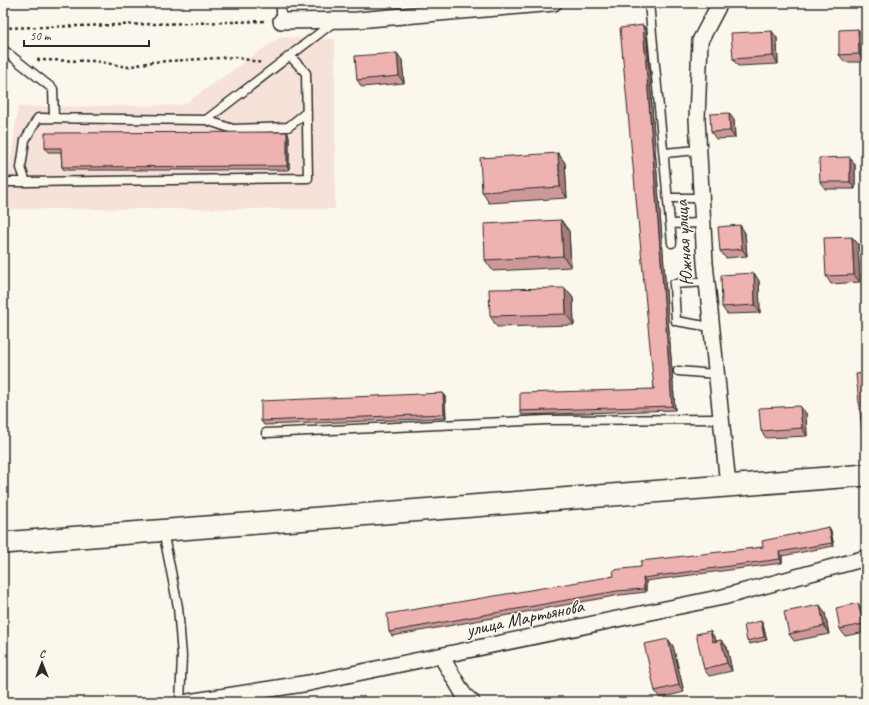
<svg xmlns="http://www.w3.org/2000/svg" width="869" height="705" font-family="Caveat,sans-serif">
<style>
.built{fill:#f7e2da}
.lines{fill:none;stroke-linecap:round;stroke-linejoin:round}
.lane-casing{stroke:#2b2b2b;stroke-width:11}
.street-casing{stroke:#2b2b2b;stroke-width:18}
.secondary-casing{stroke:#2b2b2b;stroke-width:24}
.path{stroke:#2b2b2b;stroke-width:2.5;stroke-dasharray:3 3;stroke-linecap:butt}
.lane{stroke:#fbf7ec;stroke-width:8}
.street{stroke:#fbf7ec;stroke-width:15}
.secondary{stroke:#fbf7ec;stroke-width:21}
.wall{fill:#cd9998;stroke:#2b2b2b}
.shaded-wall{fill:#a77d7c;stroke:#2b2b2b}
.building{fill:#eeb2b1;stroke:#2b2b2b}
.labels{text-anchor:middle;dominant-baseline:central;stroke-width:3;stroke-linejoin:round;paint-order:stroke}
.street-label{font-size:19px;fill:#2b2b2b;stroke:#fbf7ec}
</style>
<rect width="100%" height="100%" fill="#fbf7ec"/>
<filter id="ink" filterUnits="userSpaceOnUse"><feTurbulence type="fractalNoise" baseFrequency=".025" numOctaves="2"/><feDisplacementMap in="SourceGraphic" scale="8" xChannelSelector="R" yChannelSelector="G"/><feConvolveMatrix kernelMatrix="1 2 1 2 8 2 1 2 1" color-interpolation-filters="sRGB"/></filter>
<g filter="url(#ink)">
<!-- built -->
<path class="built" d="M280,37L335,39V209H3V190H7L18,107L183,105Z"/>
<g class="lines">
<defs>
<path id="lane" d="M281,3V21
M649,3L672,243
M3,51H5L53,89L54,118
M290,56L306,73L308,178L26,182L21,168L25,140L38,118L206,120L334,22
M206,120L233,129L288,127L307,112
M664,153L698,150
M3,182H26
M668,198H701
M670,224L702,223
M707,282L674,284L676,321L711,327
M678,371L716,374
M266,433L547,420L721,419
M163,531L178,607L182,656L180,702"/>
<path id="street" d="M720,3L700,41L697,119L705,263L728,485
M281,21L357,20L554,3
M441,656L464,695L472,702
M188,702L309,683L723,597L866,558"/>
<path id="secondary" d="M3,543L866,475"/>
</defs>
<!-- lane casing -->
<use href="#lane" class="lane-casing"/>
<!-- street casing -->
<use href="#street" class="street-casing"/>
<!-- secondary casing -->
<use href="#secondary" class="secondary-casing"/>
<!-- path -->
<path class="path" d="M3,28L267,21
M37,60L94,61L128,67L152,62L235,57L262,63"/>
<!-- lane -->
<use href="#lane" class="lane"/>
<!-- street -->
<use href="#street" class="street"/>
<!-- secondary -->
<use href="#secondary" class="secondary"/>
</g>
<!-- wall -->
<path class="wall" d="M643,25L646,29L675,410L522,415L520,411L654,389Z
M863,36L864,62H845L839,55Z
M777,38L778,64L738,66L733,59Z
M402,60L404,83L362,87L357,80Z
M734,120L735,138L716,139L711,132Z
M287,132L289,136V170H64L62,167L61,152H48L45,148Z
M558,153L565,163L567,198L489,203L482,192Z
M850,157L855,165V189H825L820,182Z
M561,220L569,231L571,267L493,271L485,260Z
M740,225L745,233L747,256L726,258L720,251Z
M852,237L858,244L860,282L831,284L826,276Z
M754,273L759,281L760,313L727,314L722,307Z
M565,288L573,298L574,325L497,327L490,316Z
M866,373V434L865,435L862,431Z
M443,393L445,397L446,418L264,425L261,421Z
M806,413L807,436L766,438L761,431Z
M829,527L831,531L834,546L782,556V563L646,581V592L620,595L392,636L389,632L614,576L641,567L763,547Z
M863,610L866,623V632L845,636L840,629Z
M825,613L829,634L794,641L789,634Z
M761,621L763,625L767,640L750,644L747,641Z
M710,631L715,638L716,641L721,640L727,647L732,671L709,676L704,669Z
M668,639L673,646L684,692L660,698L655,691Z"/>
<!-- shaded-wall -->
<path class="shaded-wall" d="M643,25L646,29L675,410L672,406Z
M858,29L863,36L864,62L859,54Z
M772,31L777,38L778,64L773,56Z
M397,53L402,60L404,83L399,76Z
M729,113L734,120L735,138L730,131Z
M287,132L289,136V170L287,166Z
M558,153L565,163L567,198L560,187Z
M850,157L855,165V189L850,182Z
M561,220L569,231L571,267L563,256Z
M740,225L745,233L747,256L742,249Z
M852,237L858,244L860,282L854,275Z
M754,273L759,281L760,313L755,305Z
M565,288L573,298L574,325L566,314Z
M443,393L445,397L446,418L444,414Z
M800,406L806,413L807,436L802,428Z
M829,527L831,531L834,546L832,543Z
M779,552L782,556V563L780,559Z
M643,578L646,581V592L644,589Z
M858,603L863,610L866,623V629L863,624Z
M820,605L825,613L829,634L824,626Z
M761,621L763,625L767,640L764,637Z
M710,631L715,638L718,649L713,642Z
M668,639L673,646L684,692L679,685Z
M721,640L727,647L732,671L727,663Z"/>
<!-- building -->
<path class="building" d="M643,25L672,406L520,411V393L654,389L620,28Z
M858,29L859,54L839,55V30Z
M772,31L773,56L733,59L731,33Z
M397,53L399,76L357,80L355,56Z
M729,113L730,131L711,132L710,114Z
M287,132V166L62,167L61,148H45V133Z
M558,153L560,187L482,192L480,158Z
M850,157V182H820L819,158Z
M561,220L563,256L485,260L484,224Z
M740,225L742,249L720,251L718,227Z
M852,237L854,275L826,276L824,238Z
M754,273L755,305L722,307L721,275Z
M565,288L566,314L490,316L489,289Z
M866,373V430L862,431L856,374Z
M443,393L444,414L261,421V401Z
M800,406L802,428L761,431L759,408Z
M829,527L832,543L779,552L780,559L643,578L644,589L617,591L389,632L387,614L614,576L613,570L641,567V561L763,547L762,541Z
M858,603L863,624L840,629L836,608Z
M820,605L824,626L789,634L784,612Z
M761,621L764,637L747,641L744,625Z
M710,631L713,642L721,640L727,663L704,669L696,634Z
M668,639L679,685L655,691L644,644Z"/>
</g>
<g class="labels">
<!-- street labels -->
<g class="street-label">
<text transform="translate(684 243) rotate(-94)">Южная улица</text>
<text transform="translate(525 618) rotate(-12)">улица Мартьянова</text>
</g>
</g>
<!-- margin -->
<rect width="869" height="705" fill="none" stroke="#fbf7ec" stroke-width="16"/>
<rect x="8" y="8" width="853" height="689" fill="none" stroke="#2b2b2b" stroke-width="1.5" filter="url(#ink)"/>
<!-- north arrow -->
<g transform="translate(42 663)" stroke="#fbf7ec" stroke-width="3" paint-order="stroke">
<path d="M0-3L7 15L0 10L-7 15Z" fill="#2b2b2b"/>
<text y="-6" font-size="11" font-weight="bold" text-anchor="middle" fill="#2b2b2b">С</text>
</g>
<!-- scale -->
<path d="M24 40v6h125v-6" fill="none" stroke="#2b2b2b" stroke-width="2"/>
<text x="30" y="40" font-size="12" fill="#2b2b2b" stroke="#fbf7ec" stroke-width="3" paint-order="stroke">50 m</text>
</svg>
